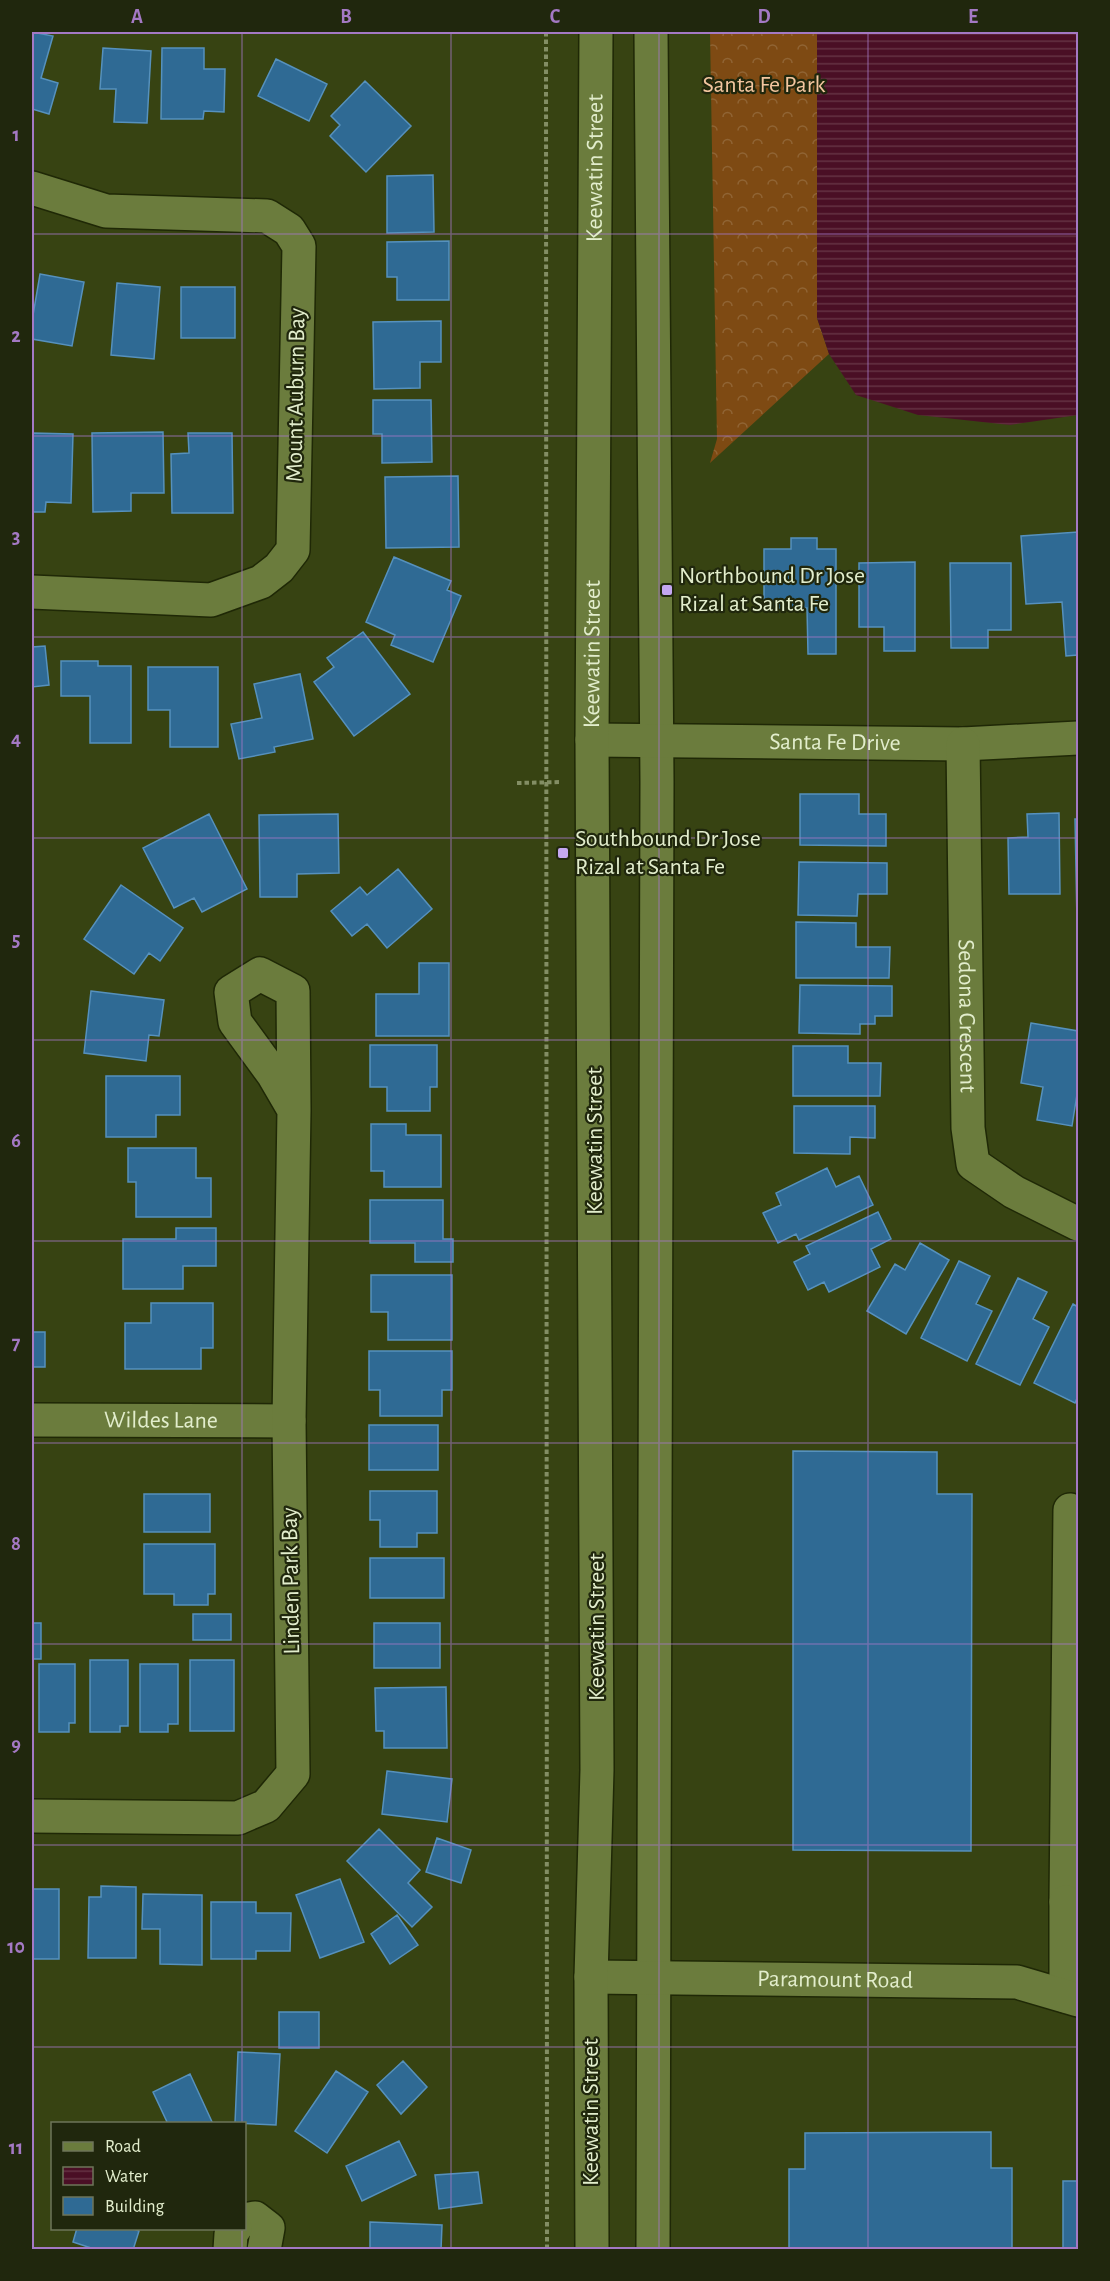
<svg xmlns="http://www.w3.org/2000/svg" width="1110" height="2281" font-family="'Alegreya Sans',sans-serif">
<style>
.forest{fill:url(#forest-crowns)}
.water{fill:url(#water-rules)}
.building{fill:#2f6a94;stroke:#5691bd;stroke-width:1.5}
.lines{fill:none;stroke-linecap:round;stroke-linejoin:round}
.minor-casing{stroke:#1f2806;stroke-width:36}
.path{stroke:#838e64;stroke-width:4;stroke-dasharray:4.5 3;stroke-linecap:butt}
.minor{stroke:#6b7c3d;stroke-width:33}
.grid{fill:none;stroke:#a479c4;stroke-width:1.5;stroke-opacity:0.55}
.poi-dot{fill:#c4a7f1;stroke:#20270d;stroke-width:2}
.labels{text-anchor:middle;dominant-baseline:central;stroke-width:4.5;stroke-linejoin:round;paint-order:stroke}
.park-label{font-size:24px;fill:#f3c69f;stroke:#20270d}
.street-label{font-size:24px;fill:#e2edcc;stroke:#20270d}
.poi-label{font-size:24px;fill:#e2edcc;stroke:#20270d;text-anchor:start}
.neatline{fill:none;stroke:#a479c4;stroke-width:2}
.grid-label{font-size:20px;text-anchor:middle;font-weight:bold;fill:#a479c4}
</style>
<defs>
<pattern id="forest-crowns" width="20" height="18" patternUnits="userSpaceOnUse" patternTransform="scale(1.5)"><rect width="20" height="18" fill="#7e4a13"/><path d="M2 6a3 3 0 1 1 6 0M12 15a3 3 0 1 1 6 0" fill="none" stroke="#906434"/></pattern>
<pattern id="water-rules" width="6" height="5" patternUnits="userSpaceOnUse" patternTransform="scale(1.5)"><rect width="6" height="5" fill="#4a0f25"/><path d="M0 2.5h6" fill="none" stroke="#643243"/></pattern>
</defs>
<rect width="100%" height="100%" fill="#374312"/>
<!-- forest -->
<path class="forest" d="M710,32H817V318L829,354L710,463L717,439Z"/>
<!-- water -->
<path class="water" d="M817,32H1078V415L1010,425L918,415L856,395L829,354L817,318Z"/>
<!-- building -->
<path class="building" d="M32,32L53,36L41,78L58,83L49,114L32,109Z
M103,48L151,51L147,123L114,122L116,89H100Z
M162,48H204V69H225L224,112L204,111L203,119H161Z
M276,59L327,84L309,121L258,96Z
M365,81L411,126L366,172L330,136L340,125L331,116Z
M433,175L434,232L387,233V176Z
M449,241V300H397V277H387V242Z
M40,274L84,282L72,346L32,339V321Z
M117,283L160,287L154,359L111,355Z
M181,287H235V338H181Z
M441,321V362H420V388L374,389L373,322Z
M373,400H431L432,462L382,463V434H373Z
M163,432L164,493H131V511L93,512L92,433Z
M32,433L73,434L71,503L46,502L45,512H32Z
M188,433H232L233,513H172L171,454L189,453Z
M458,476L459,547L386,548L385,477Z
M1078,532V655L1066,656L1062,602L1026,604L1021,536Z
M791,538H817V549H836V654H808L807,608H764V549H791Z
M394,557L451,581L447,590L461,596L433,662L391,645L395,635L366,622Z
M915,562V651H884V627H859V563Z
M950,563H1011V630H988V648H951Z
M363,632L410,694L354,736L314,682L334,667L327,658Z
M45,646L49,685L32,687V647Z
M61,661H98V666H131V743H90V696H61Z
M148,667H218V747H170V710H148Z
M300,674L313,739L274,747L275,752L239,759L231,724L262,718L254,684Z
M800,794H859V814H886V846L800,845Z
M1059,813L1060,894H1009L1008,838L1028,837L1027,814Z
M209,814L247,889L202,912L194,898L174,908L143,848Z
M338,814L339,873L297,874V897H260L259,815Z
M1075,819H1078V921H1077Z
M799,862L887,863V894H858L857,916L798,915Z
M398,869L432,909L387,948L367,924L352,936L331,911L360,887L367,895Z
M121,885L183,928L160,961L149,953L134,974L84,939Z
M796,922L856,923V947H890L889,978H796Z
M419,963H449V1036H376V994H419Z
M800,985L892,986V1016H875V1024H860V1034L799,1033Z
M91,991L164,1000L159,1036L149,1035L146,1061L84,1053Z
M1031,1023L1078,1031V1088L1072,1126L1037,1120L1043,1087L1021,1083Z
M370,1045H437V1087H430V1111H387V1087H370Z
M793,1046H848V1063H881L880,1096H793Z
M106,1076H180V1115H156V1137H106Z
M794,1106H875V1138L850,1137V1154L794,1153Z
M371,1124H406V1135H441V1187H384V1171H371Z
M128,1148H196V1178H211V1217H136V1182H128Z
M827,1168L836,1187L859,1176L873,1205L799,1240L796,1234L778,1243L763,1213L781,1205L776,1193Z
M370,1200H443V1239H453V1262H415V1243H370Z
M878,1212L891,1239L871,1249L880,1267L829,1292L824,1282L808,1290L794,1262L810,1254L806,1246Z
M176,1228H216V1266H183V1289H123V1239H176Z
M920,1243L949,1260L906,1334L867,1311L895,1264L905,1270Z
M959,1261L990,1276L976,1304L992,1311L967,1361L921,1338Z
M371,1275H452V1340H388V1312H371Z
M1018,1278L1047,1292L1033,1319L1049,1327L1020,1385L976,1364Z
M151,1303H213V1348H201V1369H125V1323H151Z
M1073,1304L1078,1307V1396L1075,1403L1034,1383Z
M32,1332H45V1367H32Z
M369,1351H452V1390H442V1416H380V1390H369Z
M369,1425H438V1470H369Z
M793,1451L937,1452V1494H972L971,1851L793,1850Z
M370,1491H437V1533H417V1547H380V1520H370Z
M144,1494H210V1532H144Z
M144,1544H215V1594H208V1605H174V1594H144Z
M370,1558H444V1598H370Z
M193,1614H231V1640H193Z
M32,1623H41V1659H32Z
M374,1623H440V1668H374Z
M90,1660H128V1726H120V1732H90Z
M190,1660H234V1731H190Z
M39,1664H75V1723H69V1732H39Z
M140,1664H178V1724H168V1732H140Z
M446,1687L447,1748H384V1731H376L375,1688Z
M387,1771L452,1779L447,1822L382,1814Z
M379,1829L420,1870L408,1883L432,1907L412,1927L347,1861Z
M437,1838L471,1850L461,1883L426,1872Z
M340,1879L364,1942L320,1958L296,1895Z
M101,1886L136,1887V1958H88L89,1897H101Z
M32,1889H59V1959H32Z
M143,1894L202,1895V1965L160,1964V1929H142Z
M211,1902H256V1913H291L290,1951H256V1959H211Z
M397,1915L418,1945L390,1964L371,1934Z
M279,2012H319V2048H279Z
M238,2052L280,2054L276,2125L235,2123Z
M403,2061L427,2087L401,2114L377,2085Z
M336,2071L368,2092L327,2153L295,2131Z
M190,2074L213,2124H168L153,2092Z
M991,2132V2168H1012V2250H789V2169H805V2133Z
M399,2141L416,2175L362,2201L346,2166Z
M478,2172L482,2203L439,2209L435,2175Z
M1063,2181H1078V2250H1063Z
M370,2222L442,2225L441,2250H370Z
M77,2228H131L139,2231L133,2250H97L73,2242Z"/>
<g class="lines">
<defs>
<g id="minor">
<path d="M651,32L657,782L653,2250"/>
<path d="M32,188L106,211L267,216L289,230L299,246L293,550L279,568L261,582L211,600L32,592"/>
<path id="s1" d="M592,740L963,744L1078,738"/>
<path id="s2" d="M963,744L968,1128L973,1164L1014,1192L1078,1224"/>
<path id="s3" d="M32,1420L289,1421"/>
<path d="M1078,1514L1070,1510L1066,1902L1078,1908"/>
<path d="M32,1816L238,1818L266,1806L293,1774L289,1421L294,1110L293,991L260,974L231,992L235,1022L273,1074L294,1110"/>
<path d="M1066,1902V1996"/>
<path id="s4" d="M591,1977L1017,1982L1078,2000"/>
<path d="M244,2220L255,2218L268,2228L264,2250"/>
<path d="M230,2250L231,2234L235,2228"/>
<path id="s5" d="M592,2250L591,1977L597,1770L592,740L596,32"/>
</g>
</defs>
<!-- minor casing -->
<use href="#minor" class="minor-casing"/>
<!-- path -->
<path class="path" d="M546,32L547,2250
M517,783L561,782"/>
<!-- minor -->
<use href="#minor" class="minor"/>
</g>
<!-- grid -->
<path class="grid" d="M242,32V2124M451,32V2250M659,32V2250M868,32V2250M32,234H1078M32,436H1078M32,637H1078M32,838H1078M32,1040H1078M32,1241H1078M32,1443H1078M32,1644H1078M32,1845H1078M32,2047H1078M242,2228V2250"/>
<!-- markers -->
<g class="poi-dot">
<rect x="661" y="584" width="12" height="12" rx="3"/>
<rect x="557" y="847" width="12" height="12" rx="3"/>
</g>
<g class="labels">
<!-- park labels -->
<g class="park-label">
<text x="764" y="85">Santa Fe Park</text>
</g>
<!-- street labels -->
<g class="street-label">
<text stroke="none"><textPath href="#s5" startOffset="2082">Keewatin Street</textPath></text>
<text transform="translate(296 395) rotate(-89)">Mount Auburn Bay</text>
<text stroke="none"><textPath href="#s5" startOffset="1596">Keewatin Street</textPath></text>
<text stroke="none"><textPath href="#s1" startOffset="243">Santa Fe Drive</textPath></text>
<text stroke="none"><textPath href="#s2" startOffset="272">Sedona Crescent</textPath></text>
<text transform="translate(595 1141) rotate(-90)">Keewatin Street</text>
<text stroke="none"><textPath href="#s3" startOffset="129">Wildes Lane</textPath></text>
<text transform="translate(291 1581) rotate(-91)">Linden Park Bay</text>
<text transform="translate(597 1627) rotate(-90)">Keewatin Street</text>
<text stroke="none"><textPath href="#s4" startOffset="244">Paramount Road</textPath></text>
<text transform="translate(591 2112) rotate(-90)">Keewatin Street</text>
</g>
<!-- poi labels -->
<g class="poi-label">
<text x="679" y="576">Northbound Dr Jose<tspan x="679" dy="28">Rizal at Santa Fe</tspan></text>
<text x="575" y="839">Southbound Dr Jose<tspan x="575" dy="28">Rizal at Santa Fe</tspan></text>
</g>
</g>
<!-- border -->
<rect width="1110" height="2281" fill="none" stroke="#20270d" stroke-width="66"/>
<!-- legend -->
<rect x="51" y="2122" width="195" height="108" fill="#20270d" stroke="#6e7659" stroke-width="1.5"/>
<rect x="63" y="2142" width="30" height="9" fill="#6b7c3d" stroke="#6e7659" stroke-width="1.5"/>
<text x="105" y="2152" font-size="18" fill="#e2edcc">Road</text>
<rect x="63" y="2167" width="30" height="18" fill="url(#water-rules)" stroke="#6e7659" stroke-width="1.5"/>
<text x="105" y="2182" font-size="18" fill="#e2edcc">Water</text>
<rect x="63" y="2197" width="30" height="18" fill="#2f6a94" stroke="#6e7659" stroke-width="1.5"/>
<text x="105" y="2212" font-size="18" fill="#e2edcc">Building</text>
<rect x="33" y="33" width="1044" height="2215" class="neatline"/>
<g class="grid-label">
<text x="137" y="23">A</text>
<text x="346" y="23">B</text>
<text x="555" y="23">C</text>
<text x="764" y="23">D</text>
<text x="973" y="23">E</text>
<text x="16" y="141">1</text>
<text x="16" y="342">2</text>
<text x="16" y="543">3</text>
<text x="16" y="745">4</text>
<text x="16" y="946">5</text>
<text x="16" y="1147">6</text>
<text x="16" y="1349">7</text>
<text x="16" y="1550">8</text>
<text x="16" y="1751">9</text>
<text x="16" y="1953">10</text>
<text x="16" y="2154">11</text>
</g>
</svg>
